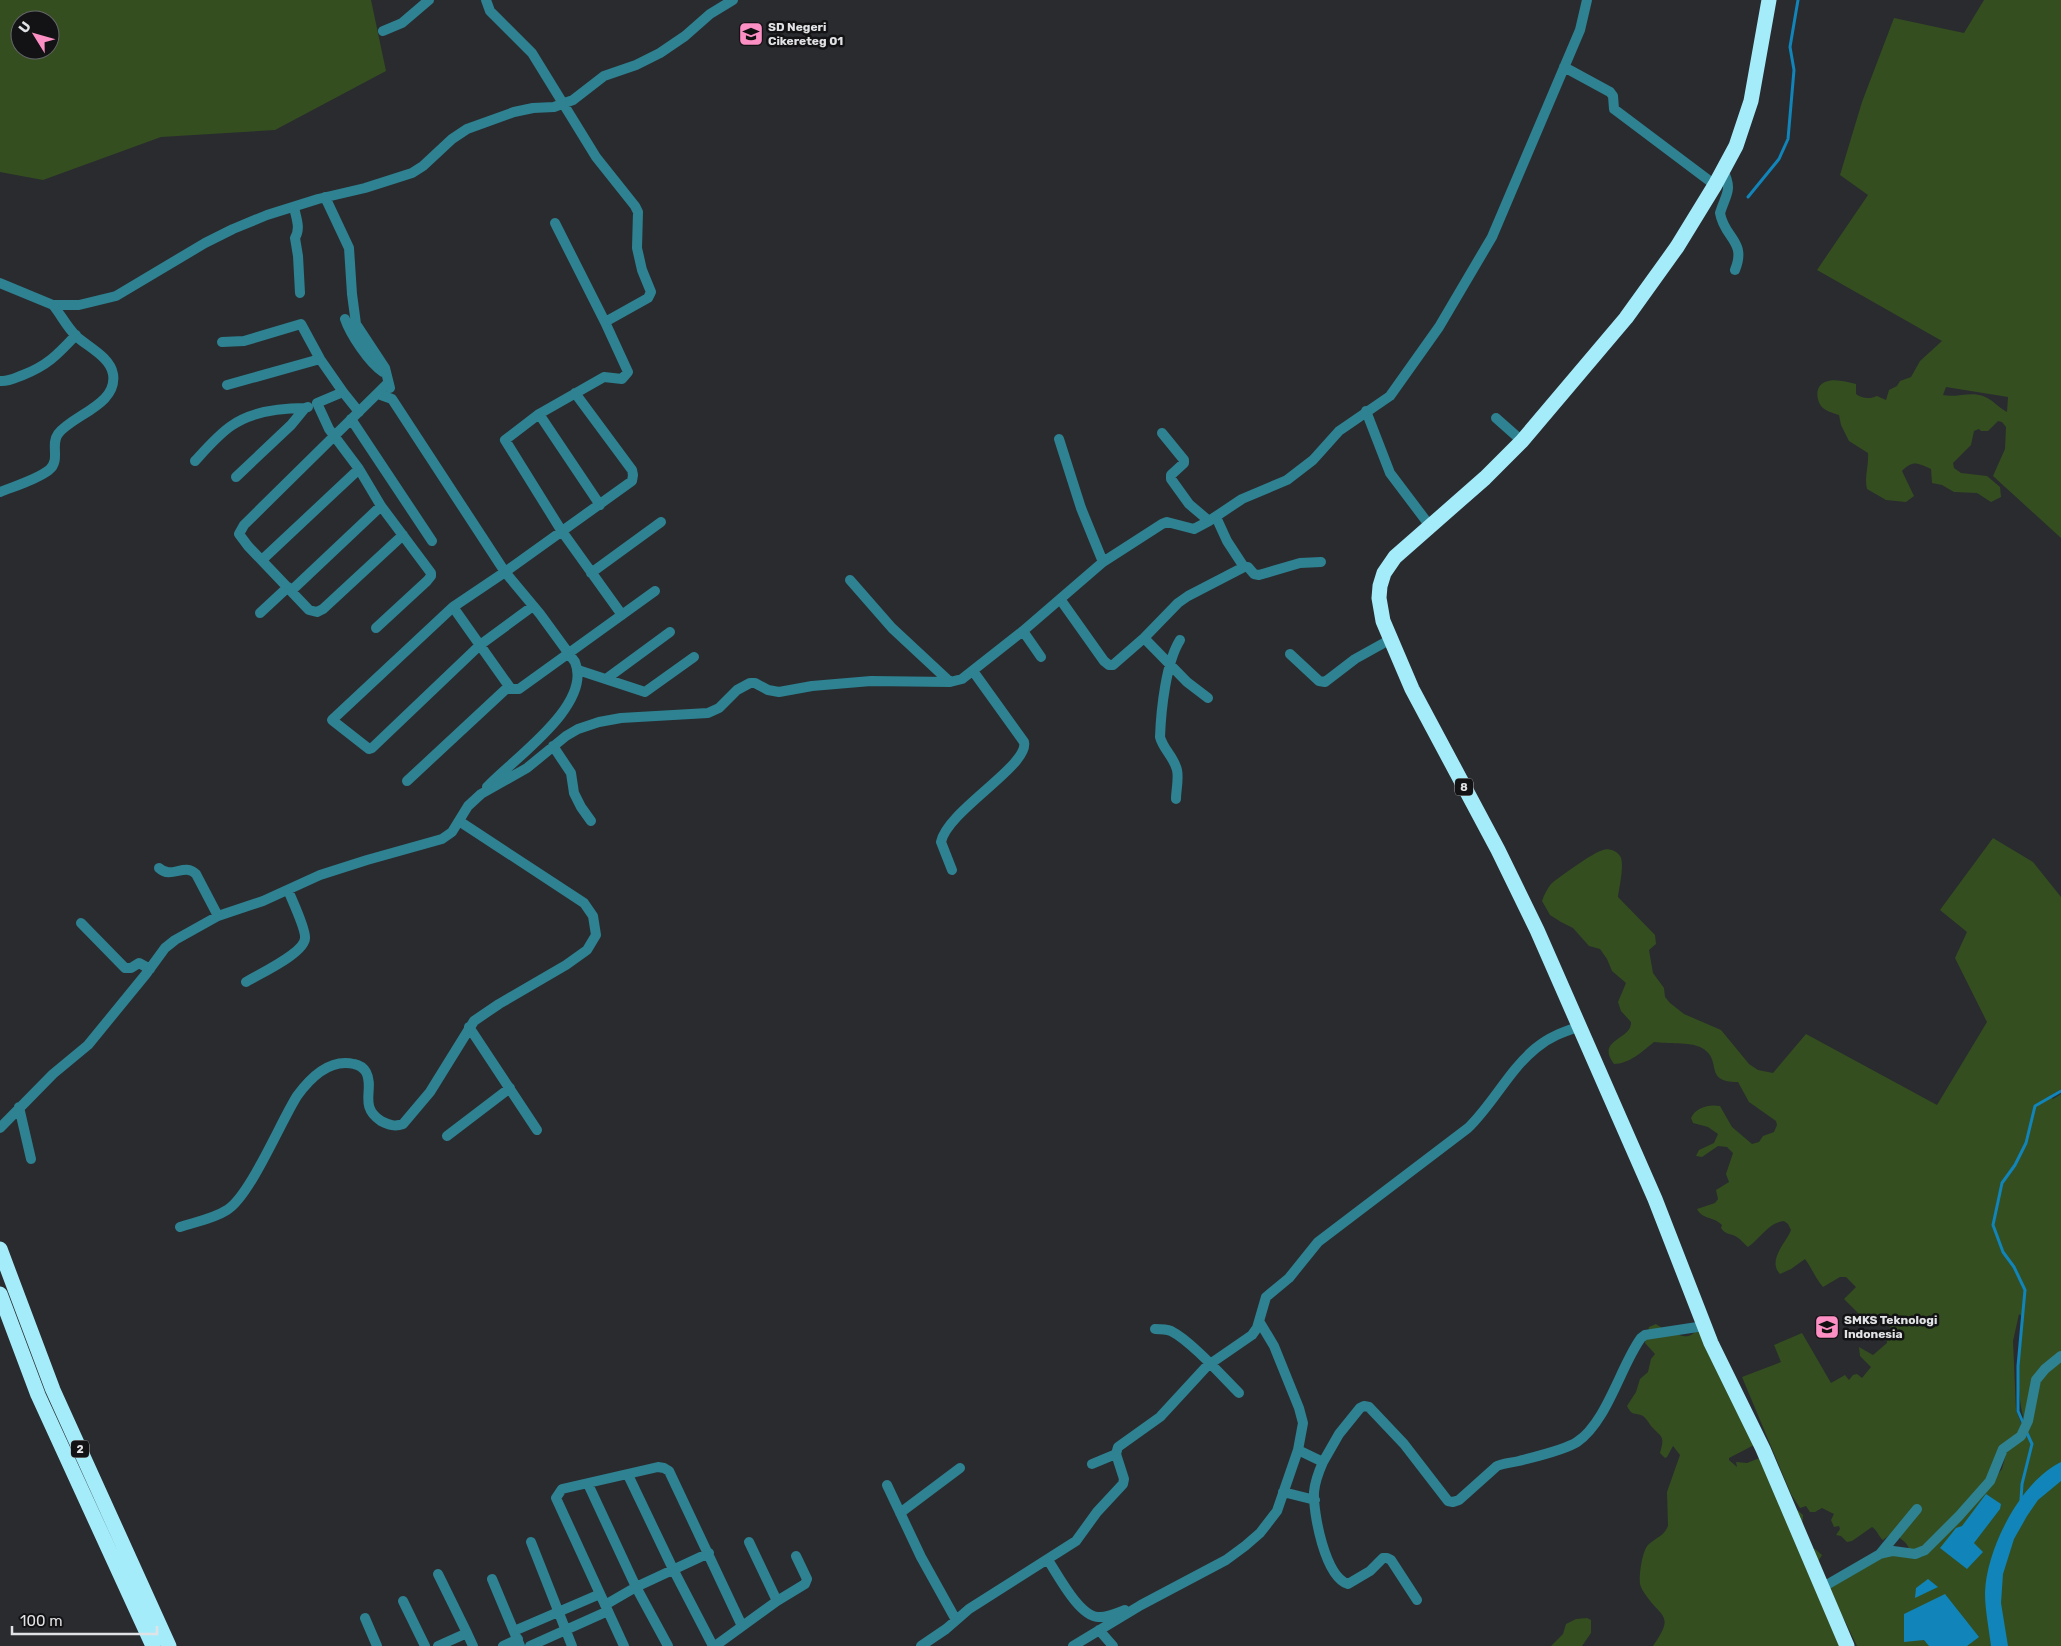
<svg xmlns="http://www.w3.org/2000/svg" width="2061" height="1646" font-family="Rubik,sans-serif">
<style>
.green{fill:#344e20;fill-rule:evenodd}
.water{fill:#1184b9}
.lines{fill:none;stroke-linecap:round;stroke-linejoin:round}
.stream{stroke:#1184b9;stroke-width:3}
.street{stroke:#2e8291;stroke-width:10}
.highway{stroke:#a5ecfa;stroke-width:15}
.labels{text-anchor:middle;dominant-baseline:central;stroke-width:5;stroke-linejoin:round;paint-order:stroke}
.shield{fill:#131315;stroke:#a3a4a7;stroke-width:1}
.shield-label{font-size:11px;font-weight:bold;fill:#e1e2e5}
.poi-label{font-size:12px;font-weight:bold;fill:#e1e2e5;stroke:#131315;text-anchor:start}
</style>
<rect width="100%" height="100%" fill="#292b2f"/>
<!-- green -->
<path class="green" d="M0,0H371L386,71L275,130L161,137L43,180L0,172ZM20,20H50V50H20Z
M1984,0H2061V538L1993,476L2005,449L2006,427L2002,422L1998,421L1988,431H1981L1979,429L1974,431L1971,445L1953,463L1954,468L1961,473L1987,476L2000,487L2001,497L1991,502L1977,493L1954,492L1942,485L1932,483L1931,469C1917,463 1913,460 1902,471L1914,496L1906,502L1886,500L1867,489C1864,477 1869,466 1868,453L1849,441L1841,425L1839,415C1833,413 1825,411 1821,406C1816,399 1815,386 1825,382C1835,378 1846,382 1856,384V394C1862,399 1871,399 1877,396L1886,400L1889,390L1897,386L1900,381L1911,377L1920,361L1942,341L1817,270L1868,195L1840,175L1862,102L1894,18L1964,33ZM1946,387L2008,397L2007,412C1999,408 1992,399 1983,396C1970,391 1956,398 1943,395Z
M1993,838L2033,862L2061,897V1089L2050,1096L2053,1099L2061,1094V1351L2046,1364L2024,1420C2015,1389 2020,1354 2021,1323L2023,1317L2019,1314L2013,1341L2016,1410L2023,1428L1992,1474L1922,1550L1910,1551C1907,1541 1899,1537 1891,1534L1883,1540C1878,1536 1878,1531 1872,1527L1852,1541L1847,1542L1841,1536L1836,1535L1840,1529L1839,1526L1834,1527L1831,1520L1834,1514L1822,1508L1815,1512H1810L1806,1506L1800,1508L1791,1494L1742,1377L1781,1362L1774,1345L1802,1333L1831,1383L1845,1375L1849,1380L1853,1375L1857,1374L1862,1378L1871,1367L1860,1356L1859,1347L1873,1355L1887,1343L1886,1336L1892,1329L1883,1320L1873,1321L1870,1325L1844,1299L1856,1287L1846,1277H1840L1823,1287C1815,1278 1812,1268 1805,1259L1791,1269L1780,1274C1767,1260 1786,1243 1791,1230L1788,1224L1784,1221C1768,1223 1761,1238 1748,1247C1744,1244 1740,1238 1735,1236C1729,1233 1726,1235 1721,1228L1722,1225C1713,1216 1703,1220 1697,1209L1715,1203L1718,1199L1716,1190L1729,1182L1726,1174L1733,1153L1727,1147L1718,1146L1702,1157L1696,1156L1699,1150L1714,1143L1718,1134L1708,1127L1693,1123L1691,1118C1696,1107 1709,1104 1720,1106L1732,1127L1752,1144L1759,1142L1763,1136L1774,1132L1777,1125L1776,1121L1749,1102L1738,1082C1701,1082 1725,1059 1700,1047C1690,1042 1667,1044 1654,1042C1643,1051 1629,1064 1614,1064C1595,1039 1632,1040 1631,1022L1621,1011L1618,1002L1626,983L1612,971L1607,959L1600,949L1589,946L1573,928L1561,922L1550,915L1542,901C1544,895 1547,889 1551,884C1559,877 1594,852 1603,850C1608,848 1617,851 1620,856C1625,863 1619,888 1618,897L1655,935L1656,944L1649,950L1653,973L1664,988L1665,997L1670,1003L1684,1014L1721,1030L1749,1064L1758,1070L1773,1073L1806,1034L1937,1105L1987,1022L1955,958L1967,932L1940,910Z
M1656,1324C1661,1328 1682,1338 1688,1336C1693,1335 1698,1329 1702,1326L1756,1444L1729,1458V1460L1737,1467L1736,1462L1747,1463L1762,1457L1795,1508L1803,1515L1801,1549H1815L1822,1555L1814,1568L1830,1588L1896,1549L1914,1556L1922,1557L1946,1531L1975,1504L2002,1469L2007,1450L2020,1439L2040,1375L2061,1357V1646H1857L1843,1617V1646H1653C1675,1614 1662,1619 1645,1594C1643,1591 1641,1588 1640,1584C1639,1575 1642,1550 1649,1544C1657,1537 1664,1536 1668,1526L1667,1492L1680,1455L1673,1446L1667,1457L1665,1458L1660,1453C1665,1435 1662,1438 1651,1426C1649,1423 1646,1418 1643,1416C1634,1412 1633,1417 1627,1406L1636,1392L1640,1379L1648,1372L1651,1359L1655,1354L1645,1343L1649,1327Z
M1587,1618L1591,1620V1633L1582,1646H1551L1563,1634L1566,1624L1576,1619Z"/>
<!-- water -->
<path class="water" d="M2061,1462V1481L2038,1500L2027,1516L2014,1539L2003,1574L2001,1603L2008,1646H1991C1989,1629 1985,1610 1985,1593C1986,1549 2021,1481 2061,1462Z
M1986,1494L2001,1504L2000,1509L1974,1543L1983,1552L1967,1569L1940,1548L1956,1528L1962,1526Z
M1928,1579L1938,1587L1915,1598L1916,1588Z
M1945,1594L1979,1637L1967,1646H1929L1924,1640L1904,1642V1614Z"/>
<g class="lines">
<!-- stream -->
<path class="stream" d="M1748,197L1779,159L1788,139L1794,70L1790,47L1798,0
M2024,1425L2018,1411V1366L2025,1290L2014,1267L2003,1252L1993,1225L2002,1183L2015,1165L2026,1143L2035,1106L2061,1091
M2021,1500L2022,1484L2032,1444L2026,1431"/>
<!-- street -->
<path class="street" d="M486,0L490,11L532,53L596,157L635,206L638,212L637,248L642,270L651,292L648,298L605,322L628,372L622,379L604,377L539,414L505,440L561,530L622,615
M383,31L402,23L429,0
M1564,67L1610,92L1613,96L1614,109L1715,185
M1723,170C1733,191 1726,193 1720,213C1724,238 1747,241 1735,270
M325,197L349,248L352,294L356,324L385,368L390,388
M294,207C296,218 301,228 295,238L298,256L300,293
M555,223L605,322
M0,283L53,305H79L116,296L205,243L233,229L267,215L318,199L365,188L412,173L423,166L452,139L467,129L514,112L533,108L554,107L573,100L604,76L636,65L660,53L685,36L710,14L733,0
M345,319C350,334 369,363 383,372
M222,342L244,341L301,324L320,359L343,392L317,403L329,429L359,469L381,506L431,573V576L427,581L376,628
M0,381C8,382 15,378 23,375C48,365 57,355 76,335
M388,383L244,525L239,534L248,546L309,610L317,612L323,609L403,535
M227,385L320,359
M343,392L359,412
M378,394L392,399L505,572L540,614L575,662C593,705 513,759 487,787
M1366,411L1390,473L1430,526
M539,414L600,505
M1496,418L1522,441
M351,419L432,541
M1162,433L1184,460V463L1171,475V479L1189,504L1209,521
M1059,439L1081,508L1103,562
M195,461C206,449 218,435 231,426C252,411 281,408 305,408
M236,477L291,425L305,408L308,407
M0,492C15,486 36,480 49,470C61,460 50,445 58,434C72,415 118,405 113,374C110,357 88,347 76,336C67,327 61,315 53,305
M1216,517L1227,541L1244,567
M263,559L359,469
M591,573L661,522
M850,580L892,628L950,682
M291,591L381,506
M1060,599L1104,661L1109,665H1113L1144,638L1178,603L1188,596L1244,567H1248L1254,574L1259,575L1300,563L1321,562
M533,606L480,645L372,748L369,749L332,720L453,607L505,572L632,481L633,475L632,470L575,393
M453,607L511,689
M260,613L288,587
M1023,631L1041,657
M1144,638L1187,682L1208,698
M1290,654L1319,681L1325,682L1355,659L1391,639
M578,670L645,692L694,657
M606,679L670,632
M553,746L571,773L574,793L581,807L591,821
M407,781L506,689H519L655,591
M1176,799C1176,790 1179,779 1177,770C1174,757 1163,749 1160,737C1161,710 1166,662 1180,640
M159,868C172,880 184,862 196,874L218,916
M952,870L941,842C947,811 1030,765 1024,742L973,671
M81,923L125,968H131L139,963L150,969
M246,982C259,974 305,953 305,938C306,929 292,900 288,890
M469,1027L537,1130
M19,1107L31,1159
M0,1128L53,1074L88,1045L146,974L165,948L175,940L218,916L263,901L320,875L367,860L442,839L452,832L468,806L481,794L527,768L566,736L578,729L599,722L621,718L708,713L719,708L737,690L750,683H755L768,690L779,692L812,686L871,681L950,682L962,679L1023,631L1103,562L1162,524L1167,522L1194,529L1209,521L1242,499L1287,480L1313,460L1339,431L1390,396L1439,327L1492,237L1580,30L1587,0
M447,1136L510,1088
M180,1227C195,1222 213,1219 227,1210C250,1196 280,1123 297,1096C310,1078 329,1058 354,1064C359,1065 363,1067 366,1072C375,1089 358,1106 381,1121C389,1125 395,1127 403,1124L430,1092L474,1021L499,1004L566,965L587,950L596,935L593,916L584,903L459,821
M1259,1321L1274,1346L1299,1408L1303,1423L1298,1450L1323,1462C1319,1471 1315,1481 1314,1492C1313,1513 1325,1577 1348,1584L1370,1571L1383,1558H1387L1391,1560L1417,1600
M1155,1329C1161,1329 1166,1329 1171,1331C1191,1341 1223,1377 1239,1393
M1323,1462L1339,1434L1360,1408L1364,1406L1369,1407L1404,1444L1448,1501L1453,1502L1459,1500L1497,1466C1504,1463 1511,1463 1519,1461C1534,1457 1565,1450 1577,1442C1607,1422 1621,1365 1641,1338L1645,1335L1704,1326
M1092,1464L1116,1454
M628,1475L673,1569L713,1646
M588,1484L636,1587L668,1646
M887,1485L921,1557L956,1620
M1283,1492L1315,1500
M900,1513L960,1468
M531,1542L572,1646
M749,1542L777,1601
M1880,1554L1917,1509
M1048,1560C1058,1575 1079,1616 1098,1617C1107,1618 1117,1613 1125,1610
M438,1574L467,1633
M492,1579L520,1646
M1823,1587L1880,1554L1893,1551L1915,1554L1925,1550L1959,1516L1990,1481L2003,1449L2021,1436L2028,1421L2036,1380L2045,1369L2061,1356
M403,1601L425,1646
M605,1605L636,1587L709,1553
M365,1618L377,1646
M1099,1630L1113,1646
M514,1631L600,1594
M438,1646L467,1633L473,1646
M503,1646L518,1639
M530,1646L608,1611
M624,1646L556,1498L562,1489L658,1467L664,1468L669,1471L742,1626
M715,1646L777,1601L805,1584L807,1579L796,1556
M921,1646L946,1629L969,1609L1076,1541L1097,1512L1123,1484L1124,1479L1116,1454L1118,1447L1160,1417L1207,1366L1252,1335L1257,1328L1266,1297L1289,1278L1318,1242L1468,1128C1493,1104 1509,1070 1536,1048C1549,1037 1563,1032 1578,1027
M1073,1646L1141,1605L1226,1560L1245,1546L1260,1533L1277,1511L1298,1450"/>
<!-- highway -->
<path class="highway" d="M1769,0L1751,101L1736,146L1715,185L1677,247L1626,318L1522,441L1485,478L1395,557L1384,573L1380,586L1379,598L1383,621L1412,689L1498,850L1537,930L1655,1199L1711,1343L1763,1449L1847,1646
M0,1249L53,1390L169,1646
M0,1294L38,1395L153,1646"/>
</g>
<!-- icons -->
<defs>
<symbol id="school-square" viewBox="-11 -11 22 22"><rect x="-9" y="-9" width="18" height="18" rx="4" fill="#fc8fc3" stroke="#131315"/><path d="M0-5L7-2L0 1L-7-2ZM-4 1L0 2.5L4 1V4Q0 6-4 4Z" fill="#111"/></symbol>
</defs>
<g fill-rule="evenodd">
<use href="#school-square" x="737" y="20" width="28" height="28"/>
<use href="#school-square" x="1813" y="1313" width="28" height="28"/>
</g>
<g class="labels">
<!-- shield labels -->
<g class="shield">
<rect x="1455" y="778.5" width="18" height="17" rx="4"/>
<rect x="71" y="1440.5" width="18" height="17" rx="4"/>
</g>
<g class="shield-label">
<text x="1464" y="787">8</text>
<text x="80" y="1449">2</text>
</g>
<!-- poi labels -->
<g class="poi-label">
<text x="768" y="27">SD Negeri<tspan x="768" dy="14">Cikereteg 01</tspan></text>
<text x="1844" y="1320">SMKS Teknologi<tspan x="1844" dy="14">Indonesia</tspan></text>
</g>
</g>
<!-- north arrow -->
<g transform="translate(35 35) rotate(307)"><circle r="24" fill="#131315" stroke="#656668"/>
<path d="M0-4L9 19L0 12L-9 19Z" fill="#fc8fc3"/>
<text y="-8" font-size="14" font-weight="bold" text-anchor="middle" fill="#e1e2e5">U</text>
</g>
<!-- scale -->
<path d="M12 1626v8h145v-8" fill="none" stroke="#e1e2e5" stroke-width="2.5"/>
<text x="20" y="1626" font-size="15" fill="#e1e2e5" stroke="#131315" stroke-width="4" paint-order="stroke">100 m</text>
</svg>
